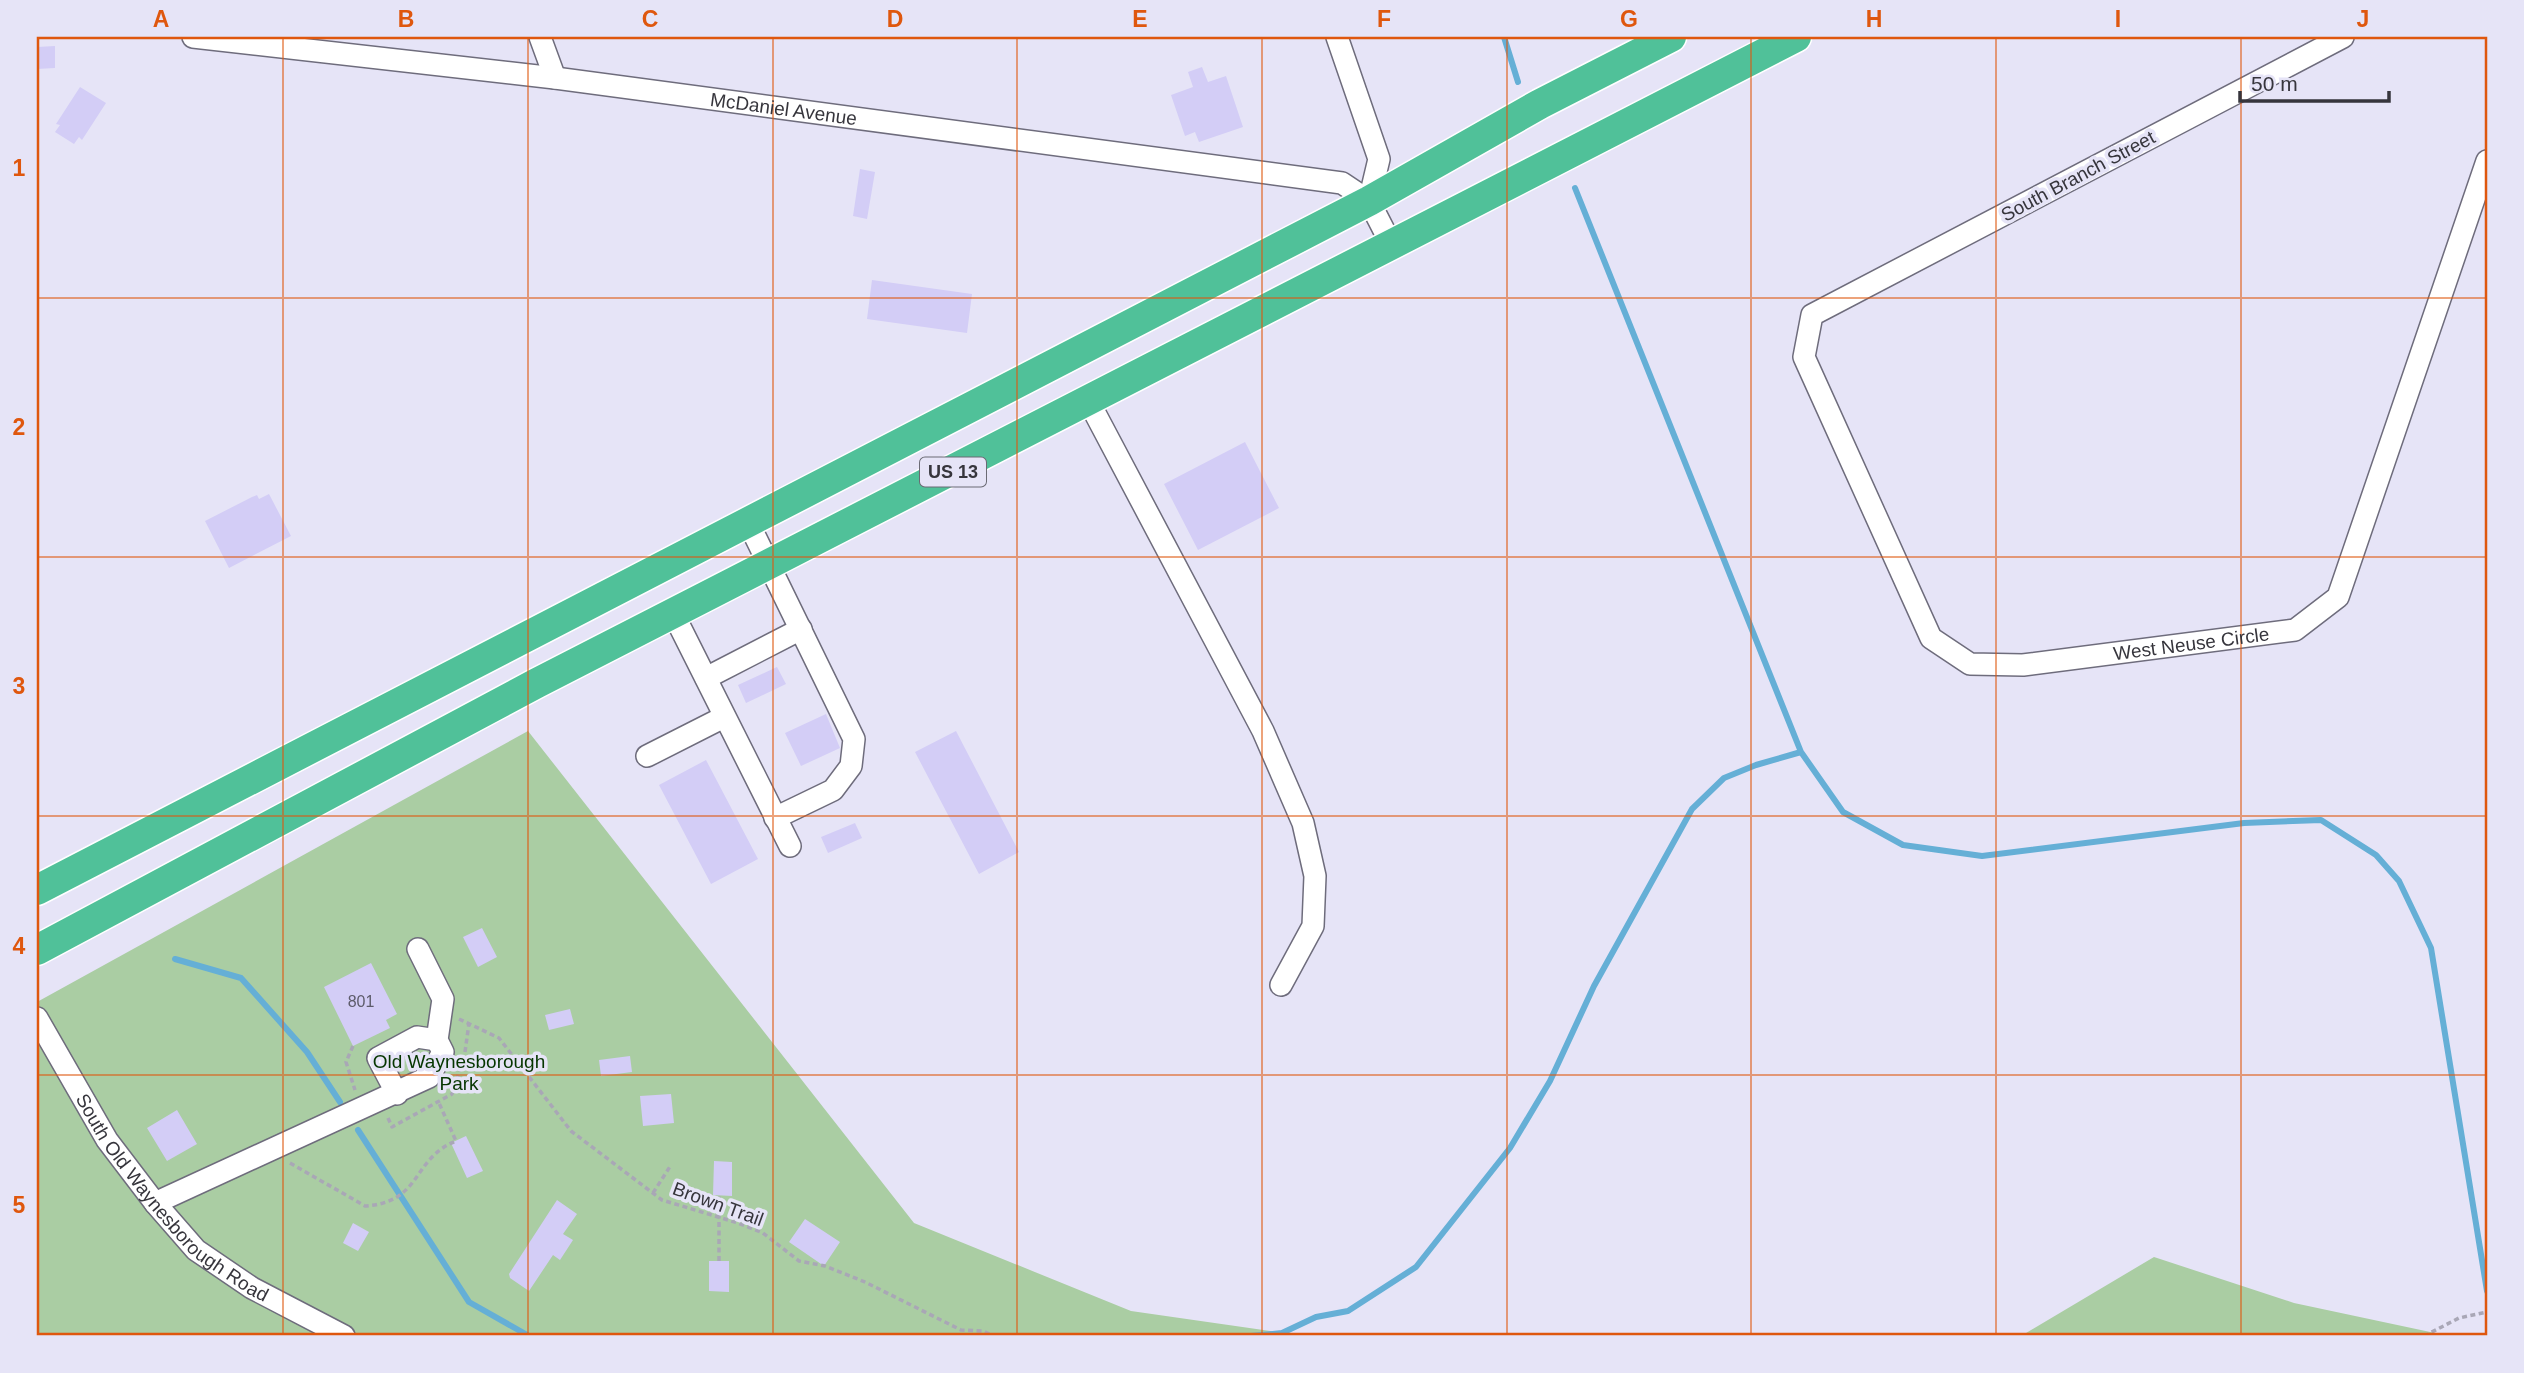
<svg xmlns="http://www.w3.org/2000/svg" width="2524" height="1373" font-family="Arial,sans-serif">
<style>
.green{fill:#aacda3}
.lines{fill:none;stroke-linecap:round;stroke-linejoin:round}
.stream{stroke:#65afd6;stroke-width:6}
.building{fill:#d3cdf6}
.minor-casing{stroke:#6e6c7c;stroke-width:24}
.highway-casing{stroke:#fff;stroke-width:33}
.path{stroke:#a9a7b6;stroke-width:3.5;stroke-dasharray:5 3.5;stroke-linecap:butt}
.minor{stroke:#fff;stroke-width:21}
.highway{stroke:#50c199;stroke-width:30}
.grid{fill:none;stroke:#df570e;stroke-width:2;stroke-opacity:0.55}
.labels{text-anchor:middle;dominant-baseline:central;stroke-width:7;stroke-linejoin:round;paint-order:stroke}
.number-label{font-size:16px;fill:#5d5b6a}
.shield{fill:#e6e4f7;stroke:#6b6a74;stroke-width:2}
.shield-label{font-size:18px;font-weight:bold;fill:#36353c}
.street-label{font-size:19px;fill:#36353c;stroke:#e6e4f7}
.park-label{font-size:19px;fill:#063600;stroke:#e6e4f7}
.neatline{fill:none;stroke:#df570e;stroke-width:2.5}
.grid-label{font-size:23px;text-anchor:middle;font-weight:bold;fill:#df570e}
</style>
<rect width="100%" height="100%" fill="#e6e4f7"/>
<!-- green -->
<path class="green" d="M528,731L914,1223L1131,1311L1305,1336H37V1002Z
M2154,1257L2294,1303L2449,1336H2021Z"/>
<g class="lines">
<!-- stream -->
<path class="stream" d="M1504,37L1518,82
M1575,188L1801,752L1843,812L1903,845L1982,856L2244,823L2321,820L2376,855L2399,881L2431,948L2487,1291
M175,959L241,978L307,1052L340,1102
M358,1130L469,1302L529,1336
M1251,1336L1282,1333L1316,1317L1348,1311L1416,1267L1510,1148L1550,1081L1594,986L1692,809L1724,778L1756,765L1801,752"/>
</g>
<!-- building -->
<path class="building" d="M55,46V68L37,69V47Z
M1202,67L1208,82L1226,76L1243,127L1199,142L1195,132L1185,136L1171,95L1193,87L1188,72Z
M80,87L106,103L82,140L79,137L74,144L55,132L60,125L56,124Z
M860,169L875,172L867,219L853,216Z
M872,280L972,294L967,333L867,319Z
M1245,442L1279,508L1198,550L1164,484Z
M269,494L291,536L229,568L205,521L252,497L257,495L259,499Z
M777,667L786,684L746,703L738,685Z
M826,714L840,748L801,766L785,733Z
M956,731L1019,852L979,874L915,752Z
M706,760L758,859L711,884L659,785Z
M855,823L862,838L828,853L821,837Z
M482,928L497,957L478,967L463,937Z
M371,963L397,1014L386,1020L390,1028L353,1046L324,987Z
M570,1009L574,1024L549,1030L545,1015Z
M630,1056L632,1072L601,1076L599,1060Z
M671,1094L674,1123L643,1126L640,1096Z
M177,1110L197,1144L167,1161L147,1128Z
M466,1136L483,1171L467,1178L451,1143Z
M714,1161L732,1162V1196L713,1195Z
M557,1200L577,1214L563,1234L573,1240L560,1260L553,1255L529,1291L510,1278L509,1274Z
M805,1219L840,1242L824,1266L789,1242Z
M353,1223L369,1232L358,1251L343,1243Z
M709,1261H729V1292L709,1291Z"/>
<g class="lines">
<defs>
<g id="minor">
<path id="s1" d="M193,37L555,78L1342,183L1369,201"/>
<path d="M540,37L555,78"/>
<path d="M1337,37L1379,159L1369,201L1391,244"/>
<path id="s2" d="M2343,37L1812,315L1804,357L1931,638L1970,664L2023,665L2295,630L2338,597L2487,161"/>
<path d="M1089,402L1263,731L1303,823L1315,876L1313,926L1281,985"/>
<path d="M749,524L854,739L851,766L833,790L775,818"/>
<path d="M673,613L790,846"/>
<path d="M706,678L801,629"/>
<path d="M647,756L724,717"/>
<path id="s3" d="M37,1018L107,1140L155,1203L196,1250L252,1288L344,1336"/>
<path d="M397,1094L378,1058L417,1037L437,1040"/>
<path d="M155,1203L429,1077L443,1052L437,1040L443,999L418,949"/>
</g>
<path id="highway" d="M37,890L1369,201L1540,104L1671,37
M37,950L537,683L1796,37"/>
</defs>
<!-- minor casing -->
<use href="#minor" class="minor-casing"/>
<!-- highway casing -->
<use href="#highway" class="highway-casing"/>
<!-- path -->
<path class="path" d="M459,1019L499,1038L571,1131L662,1200L738,1223L763,1233L799,1261L825,1266L865,1282L961,1330L983,1331L993,1336
M353,1046L346,1062L355,1090
M465,1052L469,1023
M388,1118L392,1127L452,1094L462,1063
M290,1163L365,1206C423,1202 411,1159 456,1141L439,1103
M653,1193L671,1165
M719,1261V1196
M2424,1336L2459,1318L2487,1312"/>
<!-- minor -->
<use href="#minor" class="minor"/>
<!-- highway -->
<use href="#highway" class="highway"/>
</g>
<!-- grid -->
<path class="grid" d="M283,37V1336M528,37V1336M773,37V1336M1017,37V1336M1262,37V1336M1507,37V1336M1751,37V1336M1996,37V1336M2241,37V1336M37,298H2487M37,557H2487M37,816H2487M37,1075H2487"/>
<g class="labels">
<!-- number labels -->
<g class="number-label">
<text x="361" y="1001">801</text>
</g>
<!-- shield labels -->
<rect class="shield" x="920" y="457.5" width="66" height="29" rx="5"/>
<g class="shield-label">
<text x="953" y="472">US 13</text>
</g>
<!-- street labels -->
<g class="street-label">
<text stroke="none"><textPath href="#s1" startOffset="595">McDaniel Avenue</textPath></text>
<text transform="translate(2078 176) rotate(-28)">South Branch Street</text>
<text stroke="none"><textPath href="#s2" startOffset="1220">West Neuse Circle</textPath></text>
<text stroke="none"><textPath href="#s3" startOffset="228">South Old Waynesborough Road</textPath></text>
<text transform="translate(718 1204) rotate(20)">Brown Trail</text>
</g>
<!-- park labels -->
<g class="park-label">
<text x="459" y="1061">Old Waynesborough<tspan x="459" dy="22">Park</tspan></text>
</g>
</g>
<!-- border -->
<rect width="2524" height="1373" fill="none" stroke="#e6e4f7" stroke-width="77"/>
<!-- scale -->
<path d="M2240 91v10h149v-10" fill="none" stroke="#36353c" stroke-width="3.5"/>
<text x="2251" y="91" font-size="21" fill="#36353c" stroke="#e6e4f7" stroke-width="5" paint-order="stroke">50 m</text>
<rect x="38" y="38" width="2448" height="1296" class="neatline"/>
<g class="grid-label">
<text x="161" y="27">A</text>
<text x="406" y="27">B</text>
<text x="650" y="27">C</text>
<text x="895" y="27">D</text>
<text x="1140" y="27">E</text>
<text x="1384" y="27">F</text>
<text x="1629" y="27">G</text>
<text x="1874" y="27">H</text>
<text x="2118" y="27">I</text>
<text x="2363" y="27">J</text>
<text x="19" y="176">1</text>
<text x="19" y="435">2</text>
<text x="19" y="694">3</text>
<text x="19" y="954">4</text>
<text x="19" y="1213">5</text>
</g>
</svg>
